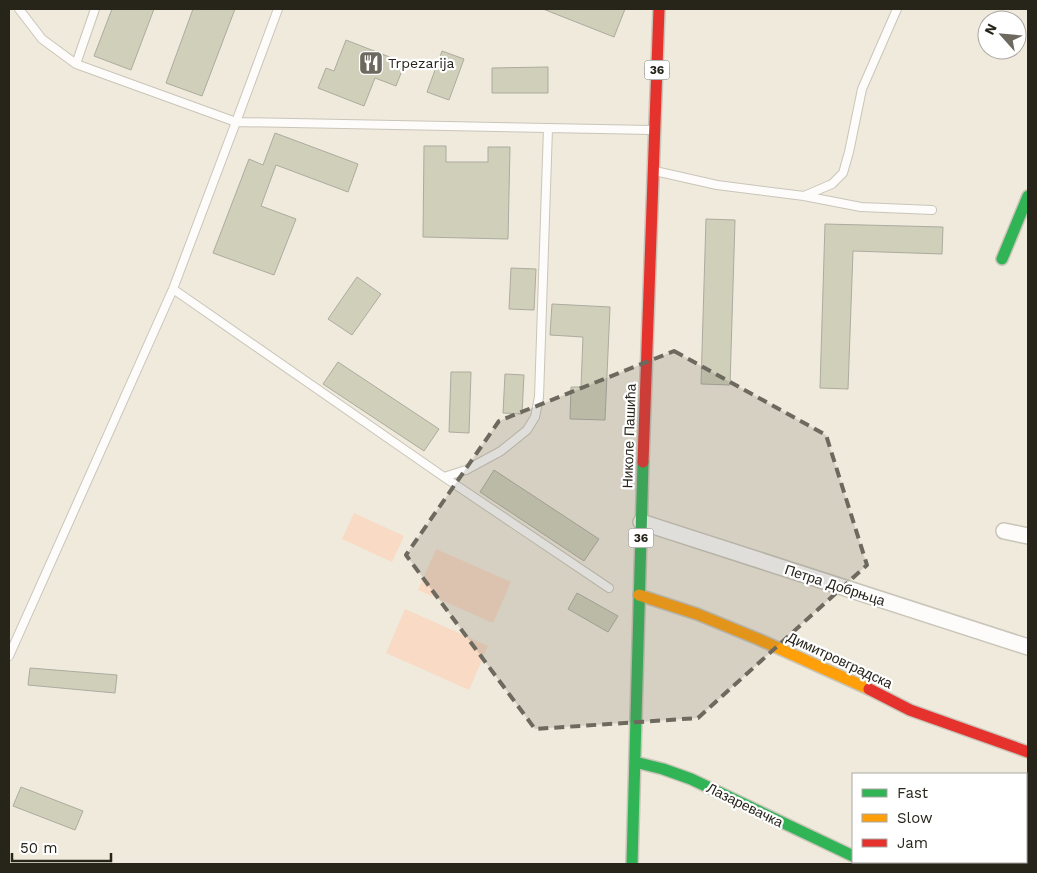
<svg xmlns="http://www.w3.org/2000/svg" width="1037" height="873" font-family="'Work Sans',sans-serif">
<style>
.green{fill:#f8dac5}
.building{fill:#cfcfba;stroke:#acab9f}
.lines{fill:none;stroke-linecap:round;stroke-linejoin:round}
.lane-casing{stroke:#c9c5b9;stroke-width:10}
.street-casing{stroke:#c9c5b9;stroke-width:18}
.fast-casing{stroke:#c9c5b9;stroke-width:14}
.slow-casing{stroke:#c9c5b9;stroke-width:14}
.jam-casing{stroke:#c9c5b9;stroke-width:14}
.lane{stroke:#fdfcfa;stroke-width:8}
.street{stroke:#fdfcfa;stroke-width:15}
.fast{stroke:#30b455;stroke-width:11}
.slow{stroke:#ff9f0a;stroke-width:11}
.jam{stroke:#e5322d;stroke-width:11}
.marked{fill:#6d695e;fill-opacity:0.2;stroke:#6d695e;stroke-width:4;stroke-dasharray:10 6;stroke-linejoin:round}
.labels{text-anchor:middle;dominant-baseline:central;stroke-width:4.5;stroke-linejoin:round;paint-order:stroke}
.shield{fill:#fff;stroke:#68665f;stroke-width:1}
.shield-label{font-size:12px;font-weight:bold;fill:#27241a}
.poi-label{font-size:14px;fill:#27241a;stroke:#fff;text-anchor:start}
.street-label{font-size:14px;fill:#27241a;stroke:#fff}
</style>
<rect width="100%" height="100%" fill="#efeadb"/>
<!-- green -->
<path class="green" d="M354,513L404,536L392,562L342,539Z
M436,549L511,582L493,623L418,590Z
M405,609L488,646L469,690L386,653Z"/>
<!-- building -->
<path class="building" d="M112,9H154L131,70L94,56Z
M193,9H235L202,96L166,83Z
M543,9H625L614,37Z
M346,40L405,63L396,86L375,78L364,106L318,88L326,68L334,71Z
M442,51L464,59L449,100L427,92Z
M548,67V93H492V68Z
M275,133L358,164L348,192L276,165L261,206L296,219L274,275L213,253L249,159L263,165Z
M424,146H446V162H488V147H510L508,239L423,237Z
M706,219L735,220L730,385L701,384Z
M825,224L943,227L942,254L853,251L848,389L820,388Z
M511,268L536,269L534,310L509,309Z
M357,277L381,294L352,335L328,319Z
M552,304L610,307L605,420L570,419L571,387H581L583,337L550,335Z
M338,362L439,429L424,451L323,384Z
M451,372H471L469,433L449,432Z
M505,374L524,375L522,414L503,413Z
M494,470L599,539L584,561L480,492Z
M577,593L618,616L608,632L568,609Z
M30,668L117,675L115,693L28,685Z
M21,787L83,811L75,830L13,806Z"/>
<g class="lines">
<defs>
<path id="lane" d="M19,9L42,39L76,64L236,122L278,9
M76,64L95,9
M655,171L717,185L804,196L861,207L932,210
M804,196L832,184L843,173L849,152L862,89L897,9
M173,289L444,477L609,588
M444,477L466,470L501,451L527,430L535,417L539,397L548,128
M9,656L173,289L236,122L651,130"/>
<path id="street" d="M641,522L1028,647
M1004,531L1028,536
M866,862L871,864"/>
<path id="fast" d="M1002,259L1028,196
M635,762L663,769L691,779L853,856
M632,864L643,462"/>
<path id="slow" d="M639,595L697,614L758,639L869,689"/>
<path id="jam" d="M643,462L659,9
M869,689L910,710L1028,752"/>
</defs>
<!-- lane casing -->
<use href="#lane" class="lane-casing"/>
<!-- street casing -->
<use href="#street" class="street-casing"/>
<!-- fast casing -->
<use href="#fast" class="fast-casing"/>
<!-- slow casing -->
<use href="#slow" class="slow-casing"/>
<!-- jam casing -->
<use href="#jam" class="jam-casing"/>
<!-- lane -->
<use href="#lane" class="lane"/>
<!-- street -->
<use href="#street" class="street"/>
<!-- fast -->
<use href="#fast" class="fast"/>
<!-- slow -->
<use href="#slow" class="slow"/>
<!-- jam -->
<use href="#jam" class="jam"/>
</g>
<!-- marked area -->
<path class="marked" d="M674,351L826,435L867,565L698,718L535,729L406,555L499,421Z"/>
<!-- icons -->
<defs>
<symbol id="restaurant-square" viewBox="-11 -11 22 22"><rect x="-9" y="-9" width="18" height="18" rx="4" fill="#6d695e" stroke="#fff"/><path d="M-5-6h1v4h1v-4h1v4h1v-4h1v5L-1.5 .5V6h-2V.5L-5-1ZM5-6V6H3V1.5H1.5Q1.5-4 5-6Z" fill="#fff"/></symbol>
</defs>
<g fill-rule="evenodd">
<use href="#restaurant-square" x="357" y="49" width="28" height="28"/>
</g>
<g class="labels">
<!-- shield labels -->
<g class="shield">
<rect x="644.5" y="60.5" width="25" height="19" rx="4"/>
<rect x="628.5" y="528.5" width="25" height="19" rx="4"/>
</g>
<g class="shield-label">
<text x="657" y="70">36</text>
<text x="641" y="538">36</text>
</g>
<!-- poi labels -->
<g class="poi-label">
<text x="388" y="63">Trpezarija</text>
</g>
<!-- street labels -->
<g class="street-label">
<text transform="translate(629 436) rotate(-88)">Николе Пашића</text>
<text transform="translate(835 585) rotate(18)">Петра Добрњца</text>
<text transform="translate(840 660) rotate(25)">Димитровградска</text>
<text transform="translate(745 805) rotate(26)">Лазаревачка</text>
</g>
</g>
<!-- border -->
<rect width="1037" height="873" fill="none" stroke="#27241a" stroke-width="20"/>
<!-- legend -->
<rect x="852" y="773" width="175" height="90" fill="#ffffff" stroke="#a9a7a3"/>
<rect x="862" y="789" width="25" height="8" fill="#30b455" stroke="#a9a7a3"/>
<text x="897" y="798" font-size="15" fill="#27241a">Fast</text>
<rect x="862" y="814" width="25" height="8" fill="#ff9f0a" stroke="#a9a7a3"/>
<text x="897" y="823" font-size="15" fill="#27241a">Slow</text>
<rect x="862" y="839" width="25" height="8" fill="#e5322d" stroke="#a9a7a3"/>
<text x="897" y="848" font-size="15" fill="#27241a">Jam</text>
<!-- north arrow -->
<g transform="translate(1002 35) rotate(297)"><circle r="24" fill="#ffffff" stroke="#a9a7a3"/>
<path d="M0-4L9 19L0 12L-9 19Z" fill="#6d695e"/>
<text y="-8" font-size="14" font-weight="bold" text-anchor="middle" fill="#27241a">N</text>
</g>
<!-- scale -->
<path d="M12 853v8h99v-8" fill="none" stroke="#27241a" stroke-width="2.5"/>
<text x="20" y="853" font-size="15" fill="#27241a" stroke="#ffffff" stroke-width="4" paint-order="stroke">50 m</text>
</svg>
